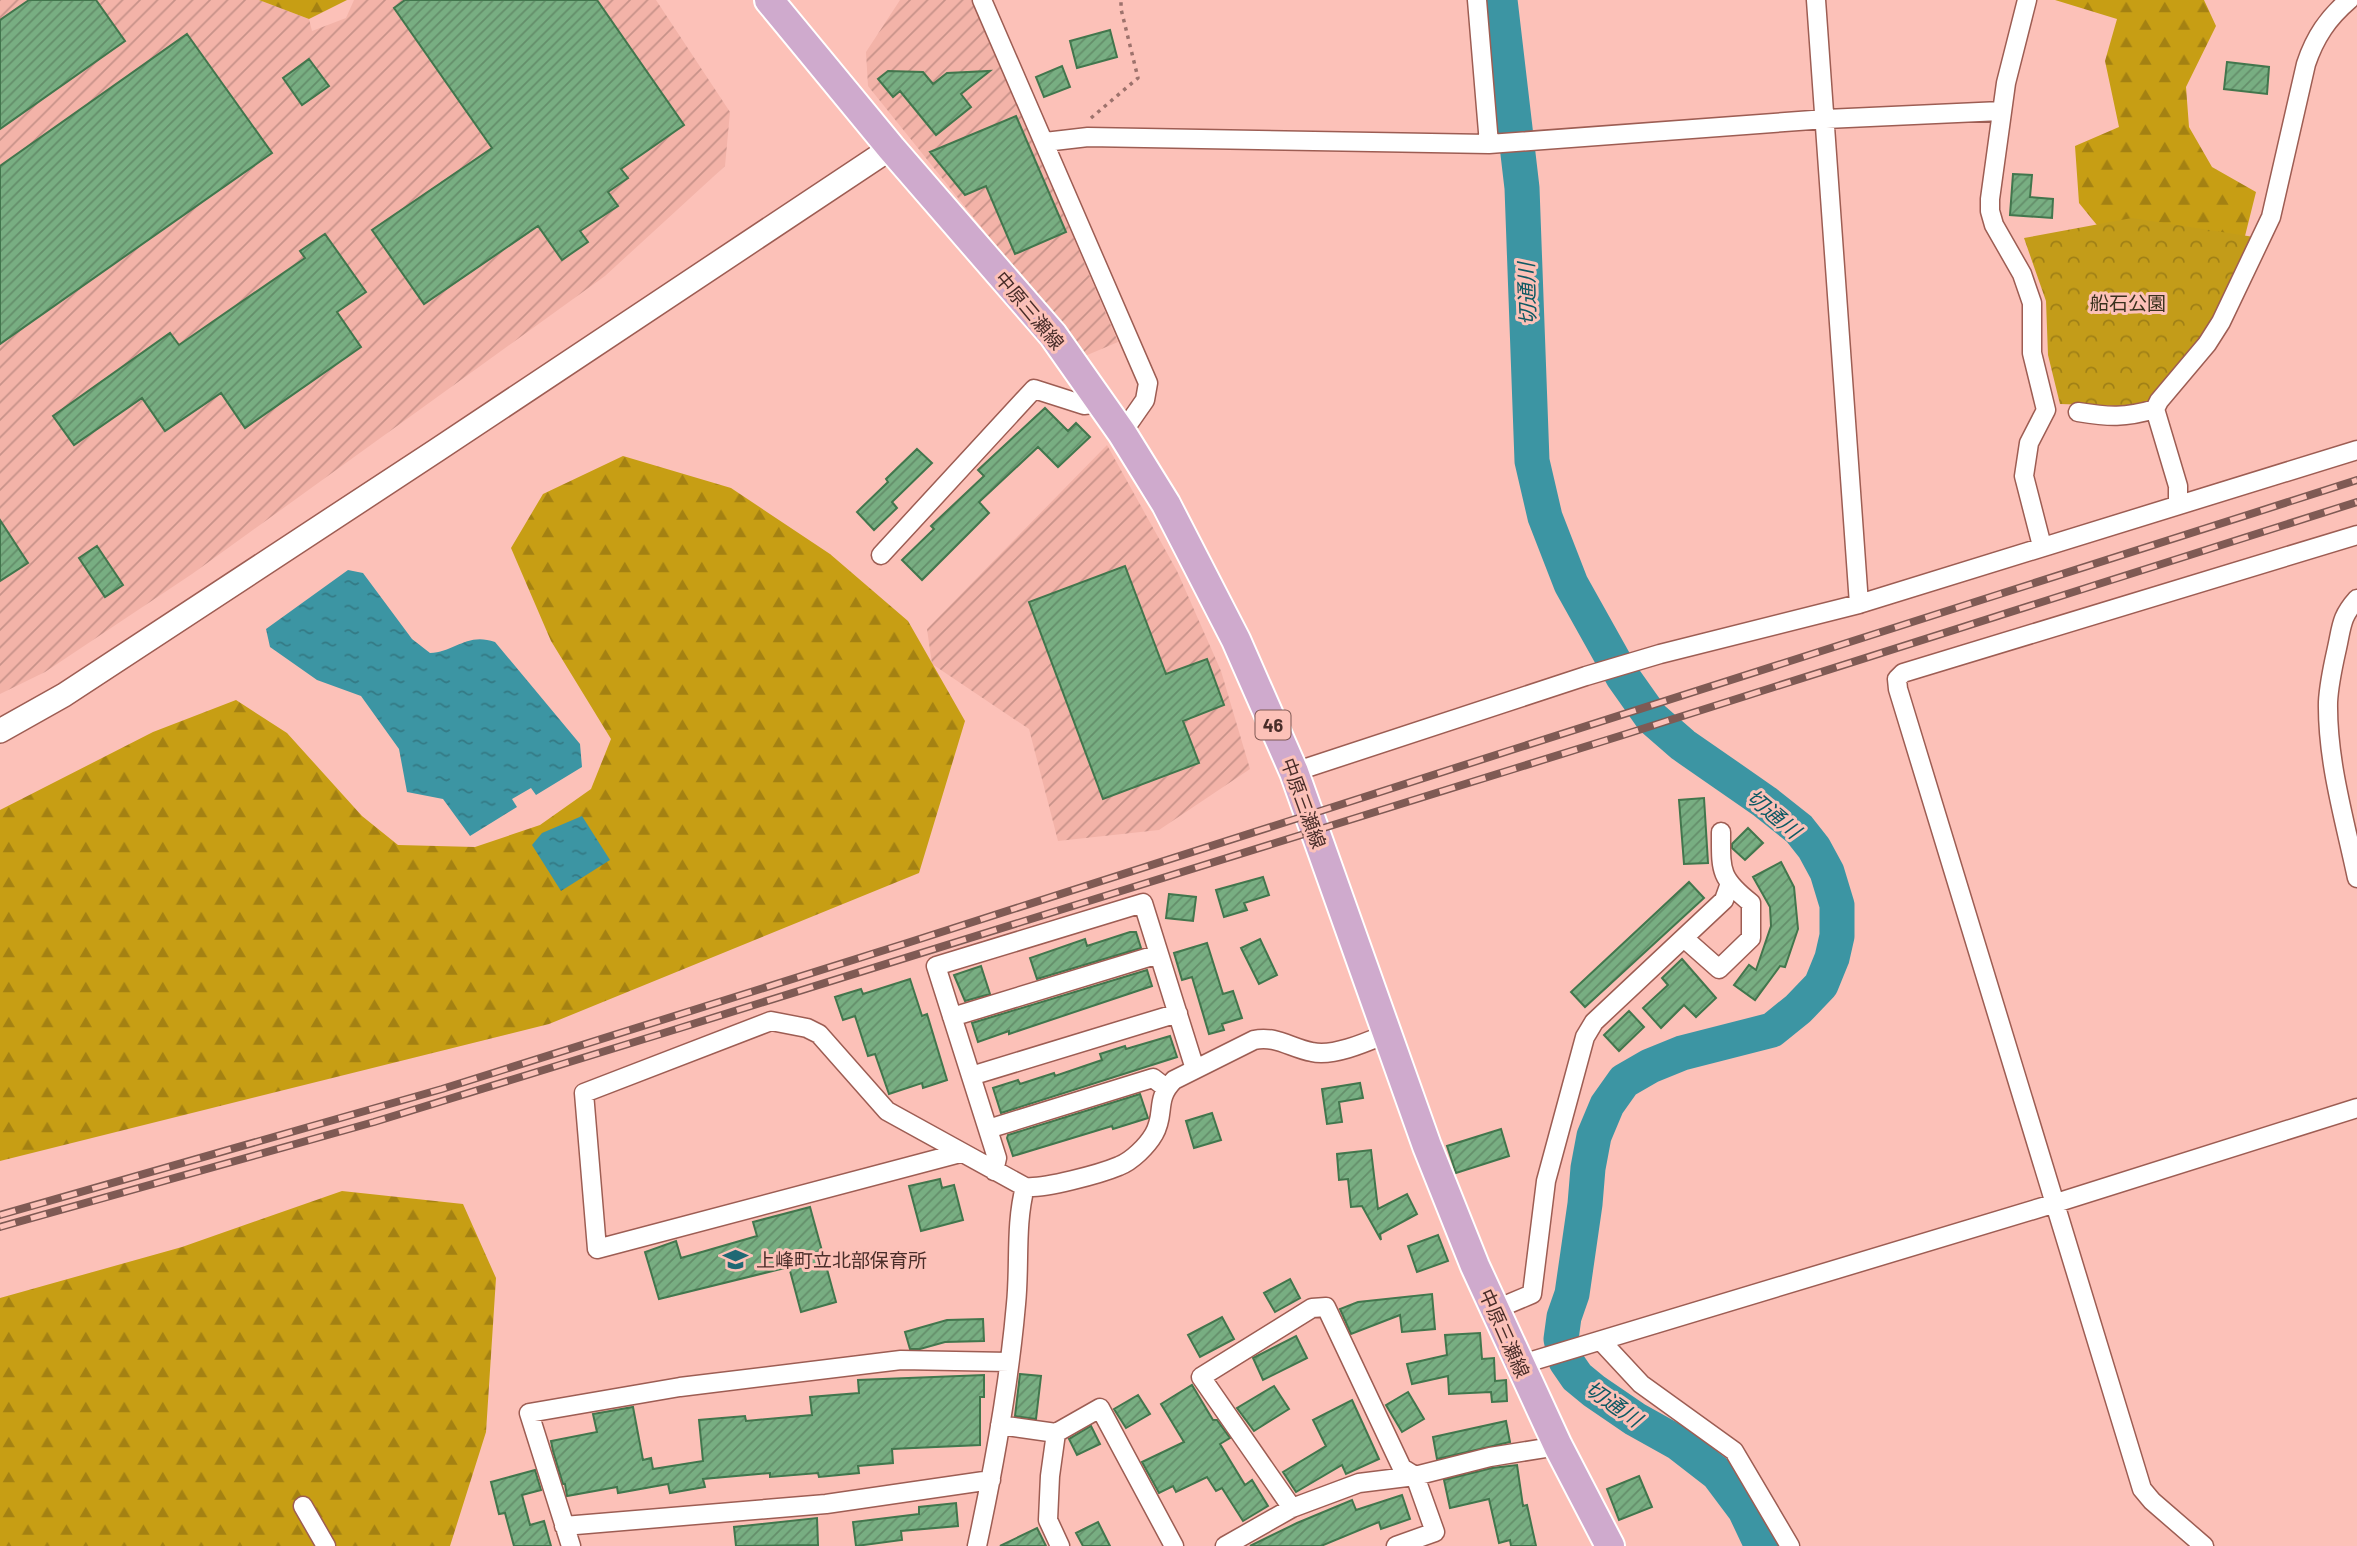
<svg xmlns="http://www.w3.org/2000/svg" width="2357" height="1546" font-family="Barlow,'Noto Sans JP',sans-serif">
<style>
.industrial{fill:url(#industrial-furrows)}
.forest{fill:url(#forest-firs)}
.park{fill:url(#park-crowns)}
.water{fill:url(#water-ripples)}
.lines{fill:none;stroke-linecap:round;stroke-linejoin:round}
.river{stroke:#3c95a3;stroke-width:35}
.building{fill:url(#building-hatch);stroke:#42764d;stroke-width:2}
.minor-casing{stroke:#9d5d53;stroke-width:21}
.tertiary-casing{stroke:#9d5d53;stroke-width:26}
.primary-casing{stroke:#fff;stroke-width:32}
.path{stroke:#9d726c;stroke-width:3.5;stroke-dasharray:3.5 5;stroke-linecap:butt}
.minor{stroke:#fff;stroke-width:18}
.tertiary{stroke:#fff;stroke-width:23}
.primary{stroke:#cfaacd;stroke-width:28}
.rail-casing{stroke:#7f5a54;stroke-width:8}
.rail{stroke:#fcc1b8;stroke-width:5;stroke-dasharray:16;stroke-linecap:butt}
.labels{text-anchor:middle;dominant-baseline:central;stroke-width:6;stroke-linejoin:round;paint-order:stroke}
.shield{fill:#fcc1b8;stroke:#7f5954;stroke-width:2}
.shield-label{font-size:18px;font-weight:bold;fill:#492d29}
.park-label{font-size:19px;fill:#39311d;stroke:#fcc1b8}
.street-label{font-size:19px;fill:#492d29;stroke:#fcc1b8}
.poi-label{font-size:19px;fill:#492d29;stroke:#fcc1b8;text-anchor:start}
.water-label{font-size:21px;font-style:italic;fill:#0e5963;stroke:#fcc1b8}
</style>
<defs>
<pattern id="industrial-furrows" width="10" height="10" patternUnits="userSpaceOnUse" patternTransform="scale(1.75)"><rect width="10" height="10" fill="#f3b3a8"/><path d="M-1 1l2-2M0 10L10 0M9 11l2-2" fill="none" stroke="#c79289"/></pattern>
<pattern id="forest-firs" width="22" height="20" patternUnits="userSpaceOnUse" patternTransform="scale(1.75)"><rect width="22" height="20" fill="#c79e14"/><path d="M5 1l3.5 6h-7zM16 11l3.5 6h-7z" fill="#a48112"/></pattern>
<pattern id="park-crowns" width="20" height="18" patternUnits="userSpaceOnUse" patternTransform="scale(1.75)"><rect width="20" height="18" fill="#c39c19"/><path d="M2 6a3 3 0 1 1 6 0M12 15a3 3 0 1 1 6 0" fill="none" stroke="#a08016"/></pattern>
<pattern id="water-ripples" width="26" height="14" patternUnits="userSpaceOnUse" patternTransform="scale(1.75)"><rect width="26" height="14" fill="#3c95a3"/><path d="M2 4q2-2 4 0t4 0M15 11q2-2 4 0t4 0" fill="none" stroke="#347a85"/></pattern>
<pattern id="building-hatch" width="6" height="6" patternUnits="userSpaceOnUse" patternTransform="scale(1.75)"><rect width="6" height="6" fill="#78ae82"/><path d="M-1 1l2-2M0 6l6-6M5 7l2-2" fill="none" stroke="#648e6a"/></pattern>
</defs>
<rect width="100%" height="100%" fill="#fcc1b8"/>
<!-- industrial -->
<path class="industrial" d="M0,0H259L309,19L312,31L346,18L354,0H656L730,112L725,166L605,276L192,574L45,672L0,694Z
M900,0H972L1118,342L1085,356L868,86L866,52Z
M1107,445L1177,571L1221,671L1250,769L1159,830L1058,841L1029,729L932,664L927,629Z"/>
<!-- forest -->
<path class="forest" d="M259,0H347L309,19Z
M2055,0H2204L2216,26L2186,87L2189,127L2212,167L2256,192L2242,248L2131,267L2079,203L2075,146L2119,127L2105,61L2117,19Z
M623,456L731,488L830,554L908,621L965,721L919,873L549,1024L0,1161V810L153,732L236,700L287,733L362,816L398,845L475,847L540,825L591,789L611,739L551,641L511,548L543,494Z
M342,1191L463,1204L496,1278L486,1432L450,1546H0V1298L182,1247Z"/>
<!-- park -->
<path class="park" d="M2132,218L2254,237L2213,328L2148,407L2060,404L2048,355L2046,301L2024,238Z"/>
<!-- water -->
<path class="water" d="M348,570L363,573L412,639L430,653C455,652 467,632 495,642L580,744L582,767L536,795L531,788L512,799L517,807L470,836L443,799L407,792L399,749L361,696L317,680L270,647L266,629Z
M582,816L610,860L561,891L532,845L542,833Z"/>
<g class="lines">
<!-- river -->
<path class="river" d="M1500,0L1522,188L1532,461L1545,517L1571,584L1623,677L1652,718L1683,745L1765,802L1799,829L1814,848L1827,872L1837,905V936L1832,958L1821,985L1798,1009L1772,1030L1682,1053L1650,1066L1624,1081L1607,1105L1594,1136L1588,1168L1585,1204L1572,1294L1564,1317L1561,1339L1566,1361L1577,1377L1594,1391L1635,1419L1678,1443L1718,1474L1745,1510L1762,1546"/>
</g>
<!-- building -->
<path class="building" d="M29,0H96L125,41L0,129V20Z
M405,0H597L684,125L621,169L628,178L608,192L618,206L580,231L588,242L562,260L538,226L424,304L372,230L492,148L394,8Z
M1110,30L1117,57L1077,68L1070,41Z
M187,34L272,153L0,344V166Z
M309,59L329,86L302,105L283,78Z
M2227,62L2269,67L2267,94L2224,89Z
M1062,66L1070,87L1044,97L1036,77Z
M888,71L923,72L933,84L947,73L990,71L961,94L971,107L936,135L900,91L893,97L878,79Z
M1016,116L1066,232L1015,254L986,186L965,195L930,152Z
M2013,174L2032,175L2030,197L2053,199L2052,218L2010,215Z
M325,234L366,292L337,312L361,347L245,428L221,393L165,431L142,398L74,445L53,416L170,333L179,345L305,258L300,251Z
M1045,408L1068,431L1076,423L1090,437L1058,467L1038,447L979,502L989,513L922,580L902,560L934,529L931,526L984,476L978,470Z
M917,449L932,463L892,502L897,508L874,530L857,512L888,482L886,479Z
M0,520L28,563L0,581Z
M97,546L123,585L105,597L79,558Z
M1125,566L1166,674L1207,659L1224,705L1183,721L1199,763L1103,799L1029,602Z
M1704,798L1708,863L1684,864L1679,800Z
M1748,828L1763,843L1745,860L1732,848V844Z
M1781,862L1794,887L1798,929L1785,967L1780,966L1755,1000L1734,985L1749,965L1756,970L1771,926L1770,907L1753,877Z
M1263,877L1269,895L1244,903L1247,910L1224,917L1216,890Z
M1689,882L1704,898L1585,1007L1571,992Z
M1169,894L1196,897L1193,921L1166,918Z
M1130,932H1136L1141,948L1037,979L1030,958L1085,939L1087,946Z
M1260,939L1277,975L1259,984L1241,948Z
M1207,943L1223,994L1233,991L1242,1018L1222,1024L1224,1030L1209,1034L1192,977L1182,980L1174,953Z
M1682,959L1716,998L1696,1017L1684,1005L1661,1028L1643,1008L1668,985L1662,978Z
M981,966L990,994L965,1001L954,975Z
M1147,970L1152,986L1009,1034V1031L978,1042L972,1023Z
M910,979L922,1016L927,1014L947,1080L923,1088L922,1083L889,1094L875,1054L868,1056L855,1016L843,1020L835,997L861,989L863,994Z
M1629,1011L1644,1027L1619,1051L1604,1035Z
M1170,1036L1177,1057L1001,1113L993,1088L1018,1080L1020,1084L1054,1073L1055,1076L1102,1060L1100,1054L1125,1046L1126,1049Z
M1360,1083L1363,1098L1339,1102L1342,1122L1327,1124L1322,1089Z
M1140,1094L1148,1118L1113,1129L1112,1126L1013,1156L1007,1138L1008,1135Z
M1212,1113L1221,1140L1194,1148L1186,1121Z
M1501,1129L1509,1156L1456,1173L1447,1146Z
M1371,1150L1378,1209L1407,1194L1417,1214L1380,1234L1381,1240L1362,1206L1351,1207L1348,1179L1339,1180L1337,1154Z
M940,1179L942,1188L954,1185L963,1220L921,1231L909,1186Z
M810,1207L836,1302L801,1312L789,1267L659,1299L645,1252L676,1241L681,1258L757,1236L753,1222Z
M1438,1235L1448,1261L1417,1272L1408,1246Z
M1290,1279L1300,1298L1275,1312L1264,1293Z
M1432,1294L1435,1329L1402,1332L1400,1315L1351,1334L1340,1309L1358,1302Z
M1222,1317L1234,1339L1200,1357L1188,1335Z
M983,1319L984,1341L945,1342L920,1349H910L905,1332L947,1320Z
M1480,1333L1482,1359L1494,1358L1495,1381L1506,1380L1507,1401L1492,1402L1491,1392L1449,1394L1448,1376L1412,1384L1407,1364L1447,1355L1445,1335Z
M1296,1336L1307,1358L1263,1380L1253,1358Z
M1020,1374L1041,1376L1036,1419L1015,1416Z
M984,1375V1397H980V1445L892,1449L893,1463L858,1466L859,1473L819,1477L818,1473L770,1477V1473L703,1479L705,1487L670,1493L668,1484L618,1493L617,1487L567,1496L565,1484H563L553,1451L551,1441L597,1432L593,1414L633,1407L643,1460L651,1458L653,1469L703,1461L699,1420L745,1416L746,1421L812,1415L810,1397L859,1393L858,1380Z
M1192,1385L1213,1420H1217L1230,1438L1220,1444L1245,1485L1252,1480L1268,1506L1243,1521L1222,1488L1216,1491L1207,1477L1176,1492L1173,1486L1159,1493L1142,1462L1184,1442L1161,1404Z
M1274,1386L1289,1409L1254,1431L1237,1408Z
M1408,1392L1424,1419L1402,1432L1386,1405Z
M1138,1395L1150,1414L1126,1428L1114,1409Z
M1352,1400L1379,1459L1346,1474L1342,1465L1296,1492L1283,1472L1326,1446L1313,1420Z
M1506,1421L1510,1442L1437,1459L1433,1437Z
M1091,1426L1100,1444L1077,1455L1069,1439Z
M1517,1465L1523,1506L1527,1505L1536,1546H1511L1510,1540L1499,1543L1489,1499L1450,1508L1444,1480L1492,1468Z
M535,1470L541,1490L522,1495L530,1525L544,1521L551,1546H514L505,1513L499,1514L491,1482Z
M1639,1476L1652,1507L1619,1520L1607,1489Z
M1402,1495L1410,1519L1381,1529L1379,1522L1321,1546H1250L1297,1523L1352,1500L1356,1510Z
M956,1503L958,1526L901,1531L902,1540L856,1546L853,1522L919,1514V1507Z
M817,1518L818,1545L736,1546L734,1527Z
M1098,1522L1110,1546H1083L1076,1533Z
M1037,1528L1046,1546H1000Z"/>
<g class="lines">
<defs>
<path id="minor" d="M982,0L1148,383L1145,400L1122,433
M1477,0L1489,144
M1816,0L1859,604
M2027,0L2006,83L1990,199V211L1994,225L2022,274L2032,303V353L2046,410L2029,443L2024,476L2042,546
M1045,142L1088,137L1489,144L1826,119L2001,111
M2078,412C2109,417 2125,418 2155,409
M2178,504V486L2155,409L2159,401L2207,344L2221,322L2271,217L2306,64C2315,37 2328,18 2349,0
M881,555L1034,389L1084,405L1101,403
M2357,599C2341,617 2342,625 2337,648C2333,666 2329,683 2328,702C2327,761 2345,821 2357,878
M1294,772L1586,676L1660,654L1859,604L2357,450
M1685,939L1719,969L1751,938V903C1719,878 1721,870 1721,832
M952,1017L1159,954
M971,1076L1178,1013
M988,1129L1153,1078L1166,1088
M960,1153L597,1249L584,1093L771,1021L807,1028L819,1034L887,1111L1025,1187C1044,1189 1100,1174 1119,1166C1132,1161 1147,1146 1154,1134C1166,1113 1154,1100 1174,1080L1254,1040C1275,1035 1291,1048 1312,1052C1333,1057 1367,1042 1386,1034
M994,1171L997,1158L936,966L1143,903L1195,1069
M1494,1310L1532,1294L1546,1181L1585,1037L1594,1022L1724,900L1729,886
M1601,1341L1641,1384L1734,1451L1790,1546
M1519,1365L2056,1203L2357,1108
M1000,1425L1056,1433L1100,1408L1174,1546
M1056,1433L1050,1476L1048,1520L1060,1546
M303,1506L326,1546
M1292,1508L1201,1377L1312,1308L1326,1307L1402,1468L1415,1476
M564,1526L826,1504L991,1480
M571,1546L529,1413L680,1387L901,1360L1009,1362
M977,1546C994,1467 1009,1385 1016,1304C1020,1265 1015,1225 1025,1187
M1225,1546L1292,1508L1359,1483L1415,1476
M1396,1546L1435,1532L1415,1476L1490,1457L1558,1446
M2204,1546L2152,1501L2142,1489L1898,689L1897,679L1903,673L2357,535"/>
<path id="tertiary" d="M0,731L64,695L437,450L891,148"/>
<path id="primary" d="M769,0L891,148L1053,335L1122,433L1166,504L1236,640L1294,772L1427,1146L1475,1266L1558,1446L1610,1546"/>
</defs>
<!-- minor casing -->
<use href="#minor" class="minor-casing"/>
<!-- tertiary casing -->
<use href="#tertiary" class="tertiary-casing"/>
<!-- primary casing -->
<use href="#primary" class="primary-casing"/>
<!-- path -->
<path class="path" d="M1091,118L1138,78L1121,9V0"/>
<!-- minor -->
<use href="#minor" class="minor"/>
<!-- tertiary -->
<use href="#tertiary" class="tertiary"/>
<!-- primary -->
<use href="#primary" class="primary"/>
<defs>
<path id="rail" d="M0,1215L442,1089L907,943L2357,480
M0,1227L374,1122L680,1028L1623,735L2357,502"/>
</defs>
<!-- rail casing -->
<use href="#rail" class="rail-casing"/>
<!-- rail -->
<use href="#rail" class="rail"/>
</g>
<!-- icons -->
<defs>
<symbol id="school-bare" viewBox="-9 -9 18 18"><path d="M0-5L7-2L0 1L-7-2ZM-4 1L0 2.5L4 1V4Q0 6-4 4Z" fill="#1f6974" stroke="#fcc1b8" stroke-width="2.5" paint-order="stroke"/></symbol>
</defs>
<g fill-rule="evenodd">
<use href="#school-bare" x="718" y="1242" width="35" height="35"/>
</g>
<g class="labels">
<!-- shield labels -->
<rect class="shield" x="1255.5" y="710.5" width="35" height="29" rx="5"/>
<g class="shield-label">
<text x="1273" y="725">46</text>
</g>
<!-- park labels -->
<g class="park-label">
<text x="2128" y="302">船石公園</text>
</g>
<!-- street labels -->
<g class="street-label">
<text transform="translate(1030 310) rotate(50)">中原三瀬線</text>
<text transform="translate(1304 803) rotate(70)">中原三瀬線</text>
<text transform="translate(1505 1333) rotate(66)">中原三瀬線</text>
</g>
<!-- poi labels -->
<g class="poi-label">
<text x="756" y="1259">上峰町立北部保育所</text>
</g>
<!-- water labels -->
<g class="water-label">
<text transform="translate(1526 294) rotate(-92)">切通川</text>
<text transform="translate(1774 813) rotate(40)">切通川</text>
<text transform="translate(1614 1403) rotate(35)">切通川</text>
</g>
</g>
</svg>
